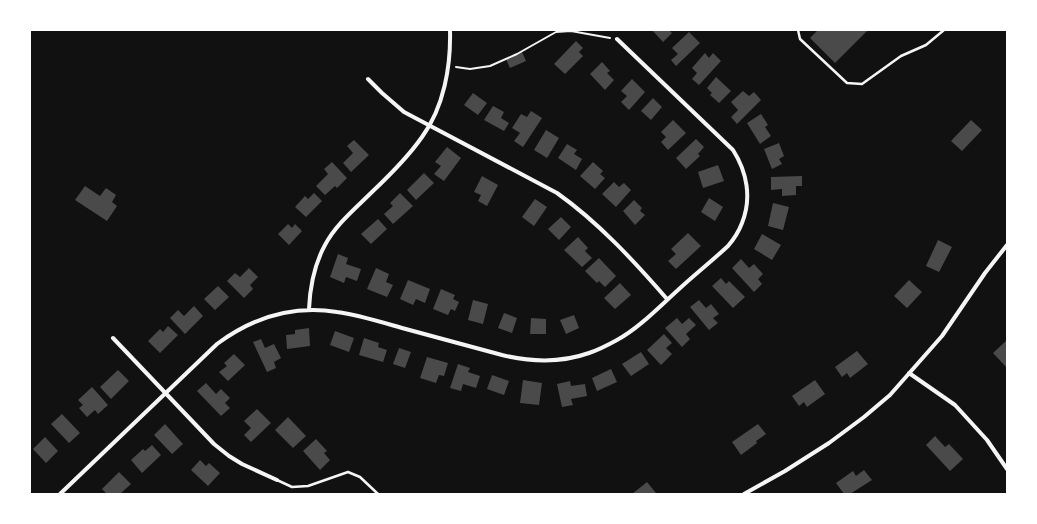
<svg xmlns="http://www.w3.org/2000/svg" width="1037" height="524" font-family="'Nunito Sans',sans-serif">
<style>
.building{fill:#4a4a4a}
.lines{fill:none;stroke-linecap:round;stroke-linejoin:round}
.path{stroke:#f5f5f5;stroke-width:2}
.service{stroke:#f5f5f5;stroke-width:2.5}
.minor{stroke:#f5f5f5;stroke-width:4}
</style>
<rect width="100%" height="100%" fill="#111"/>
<!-- building -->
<path class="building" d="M652,30H669L672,33L663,42Z
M818,30H868L835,63L810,38Z
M689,32L700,43L676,66L671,60L678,54L672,48Z
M576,41L583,48L579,52L583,56L565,74L554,64Z
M522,52L526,61L510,68L506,59Z
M705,53L709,58L713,53L721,61L699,85L692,79L697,73L692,68Z
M602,62L610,71L607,73L614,80L605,90L590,74Z
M716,77L731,91L719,103L710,95L712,93L707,88Z
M632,79L645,92L629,110L621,102L627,96L621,91Z
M743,91L749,96L754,92L761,100L737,124L731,117L738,110L731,102Z
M473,93L487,103L478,115L464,105Z
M653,98L662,107L651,120L641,111Z
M493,106L504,112L501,118L509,123L504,131L484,120Z
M531,111L542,118L523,147L514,141L520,133L512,128L521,114L527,117Z
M761,114L768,125L765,127L771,136L760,144L747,123Z
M673,120L686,133L668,150L661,142L666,137L661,132Z
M971,120L982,130L962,151L951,141Z
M546,130L559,138L547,158L534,150Z
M696,139L704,147L698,154L700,156L686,169L676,158Z
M354,140L369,155L351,172L343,163L353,153L347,146Z
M779,143L784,156L779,159L782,164L772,169L764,149Z
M567,144L577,150L574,154L582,159L576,170L558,158Z
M447,147L461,158L444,181L434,174L441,166L435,162Z
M332,162L347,178L337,188L335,186L325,195L316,186L328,174L324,169Z
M593,162L603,171L600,174L605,178L595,189L580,176Z
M718,165L724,181L703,188L698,172Z
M424,173L434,183L416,200L407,190Z
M482,176L498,185L487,206L478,201L481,195L474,192Z
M802,176V186H796V195L782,196V189L771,190V177Z
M614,182L619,187L624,183L631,190L616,207L602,194Z
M85,186L100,196L106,188L116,195L112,202L117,206L107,221L75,200Z
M314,193L322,201L306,217L295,207L305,196L308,199Z
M400,193L413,206L393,224L384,214L393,206L390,203Z
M709,198L723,207L715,221L701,212Z
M535,199L547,207L534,226L522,217Z
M634,200L642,208L640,211L645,215L635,225L623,211Z
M773,203L789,207L783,230L768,226Z
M561,217L571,227L559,240L548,229Z
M378,219L387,229L371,244L361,234Z
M288,224L292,228L295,224L302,231L289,245L278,234Z
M688,233L701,246L676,269L668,261L676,254L671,249Z
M762,234L781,245L772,260L754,249Z
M578,237L588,248L585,251L592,258L582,267L564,250Z
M938,240L952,247L939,272L926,266Z
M338,254L348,258L346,264L361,269L357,281L346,277L344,283L330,277Z
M599,258L616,276L605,287L599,281L597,283L585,271Z
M741,259L749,268L754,264L763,274L758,279L762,284L754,292L732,268Z
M249,268L258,277L250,285L253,289L244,298L227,281L235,273L240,277Z
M376,268L389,274L386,282L393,285L387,297L367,289Z
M721,278L726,284L729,281L745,297L733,308L712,286Z
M408,280L430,289L425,303L416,299L413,305L400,299Z
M909,280L922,292L907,308L894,296Z
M620,283L631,295L615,309L604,298Z
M218,286L229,297L215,310L204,299Z
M441,289L455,295L453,299L459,302L455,311L451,309L448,315L433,309Z
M473,300L488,304L483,324L468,320Z
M699,300L706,308L711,304L719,314L713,318L718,323L709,330L690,307Z
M194,306L203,316L185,334L170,318L178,310L184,316Z
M504,313L517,318L512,333L498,328Z
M574,315L579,328L566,334L560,320Z
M531,318L546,319V334H530Z
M677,318L682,324L689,318L696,325L686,334L690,339L682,347L665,328Z
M168,326L178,335L160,353L148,341L160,329L163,332Z
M309,328L310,346L287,349L286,335L295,334V330Z
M335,331L354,338L349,352L330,345Z
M664,334L672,343L666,348L672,354L661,365L647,350Z
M364,338L379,343L378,347L387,350L383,362L359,355Z
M261,339L265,348L274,344L281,358L274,362L276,368L267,372L253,342Z
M1006,341L1007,342V368L993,353Z
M399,348L411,352L405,368L393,364Z
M857,351L868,364L850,378L847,373L842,377L835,367Z
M641,352L649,364L631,376L622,364Z
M234,354L245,365L228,381L219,372L227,366L224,363Z
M427,357L448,363L444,376L439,375L436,383L420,378Z
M458,364L470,368L468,372L480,376L476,388L463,384L461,391L450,388Z
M611,369L617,382L597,391L592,378Z
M118,370L129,381L111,399L100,387Z
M492,375L509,381L504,395L487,389Z
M523,380L542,383L539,405L520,403Z
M815,380L825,394L807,407L804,402L799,406L792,396Z
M570,381L571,386L585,384L587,396L571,399L573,405L562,407L557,384Z
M206,383L216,394L221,389L230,398L225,403L230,408L221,416L197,391Z
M92,387L108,405L98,414L95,410L87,417L79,408L83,405L78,400Z
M257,409L271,423L251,442L244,435L251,428L244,421Z
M62,414L80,433L69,443L51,424Z
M288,417L306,436L293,448L275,430Z
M165,424L183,444L172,454L154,435Z
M758,424L766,434L756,441L757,443L741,455L732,442Z
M935,436L945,447L949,444L963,459L950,471L926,445Z
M45,437L58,451L46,463L33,449Z
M316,439L327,451L324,453L330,460L320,470L303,451Z
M152,445L161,455L142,473L131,460L143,449L145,451Z
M200,460L206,466L209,463L220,473L208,486L191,470Z
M864,470L872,480L850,494H844L836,483L853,471L856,476Z
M119,472L131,484L120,494H107L102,489Z
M647,482L656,493L632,494Z"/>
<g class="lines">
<!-- path -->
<path class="path" d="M456,67L470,69L490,66L517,54L556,32L571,31L610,38"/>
<!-- service -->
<path class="service" d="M798,30L800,39L847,83L862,84L901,56L926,45L944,30
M277,480L292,487L308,486L348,472L360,477L378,494"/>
<!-- minor -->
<path class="minor" d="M368,79L382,93L404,112L557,193C598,222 634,261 667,299
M309,309C310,287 314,265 325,245C336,224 356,208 373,191C391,174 408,157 422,137C444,107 451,66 450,30
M113,338L214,444L229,456L242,464L277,480
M909,373L955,405L987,440L1007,469
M60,494L217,344C252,318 293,305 337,312C359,315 381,322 402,328C435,337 469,346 502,355C531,362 561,363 589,353C598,350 608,345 617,340C639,328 659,307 678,290C694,275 712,261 728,246C734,239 739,231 742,223C752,198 747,172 733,150L617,39
M744,494L785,471L829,443L864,417L890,395L942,336L985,273L1007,245"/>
</g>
<!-- border -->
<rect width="1037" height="524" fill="none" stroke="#ffffff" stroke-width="62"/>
</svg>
